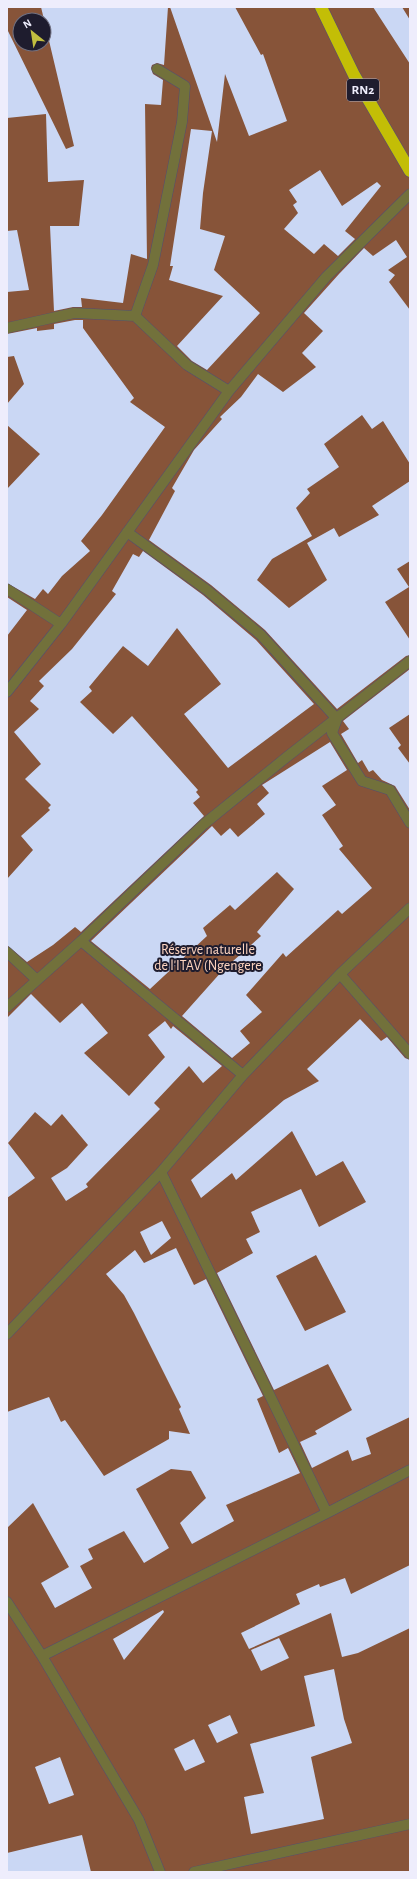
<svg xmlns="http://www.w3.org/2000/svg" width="417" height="1879" font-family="'Alegreya Sans',sans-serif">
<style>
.green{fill:#875439;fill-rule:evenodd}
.building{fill:#cad7f4;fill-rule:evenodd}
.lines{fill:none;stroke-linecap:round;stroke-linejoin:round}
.minor-casing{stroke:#534f72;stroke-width:11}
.highway-casing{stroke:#534f72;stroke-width:13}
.minor{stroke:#72713b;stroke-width:10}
.highway{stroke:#c3be06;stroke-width:12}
.labels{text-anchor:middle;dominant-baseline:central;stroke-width:4;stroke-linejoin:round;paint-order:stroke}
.shield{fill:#1e1c2e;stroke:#b0aebe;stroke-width:1}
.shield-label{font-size:13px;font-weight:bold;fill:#eeedfc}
.park-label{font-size:14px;fill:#fed5c0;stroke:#1e1c2e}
</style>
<rect width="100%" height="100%" fill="#363158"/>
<!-- green -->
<path class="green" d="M7,7H410V1872H7ZM20,20H44V44H20Z"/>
<!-- building -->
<path class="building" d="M41,7H168L164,65L157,63L152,65L151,68L153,74L163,80L161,105L145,104L147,259L131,254L123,303L81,298L82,307H73L54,311L50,226H79L84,180L48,182L46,114L7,118V29L66,149L74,146Z
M170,7H235L261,55L263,54L287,121L249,136L225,74L217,142Z
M373,7H402L410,20V64Z
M191,129L212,131L203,193L200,229L225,236L214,270L260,313L207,370L192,361L177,346L223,296L169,280L173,266H170Z
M320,170L342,206L377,182L381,186L345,231L355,239L338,256L324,244L314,254L284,229L298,213L293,205L297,202L289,190Z
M17,230L29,290L7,292V231Z
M396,240L407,257L388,270L395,275L389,282L410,310V464L383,421L372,429L362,415L324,444L339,467L307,489L310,493L296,508L312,536L272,559L257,580L289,608L327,580L307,543L334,528L339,537L379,515L372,506L410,481V561L397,569L409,587L385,602L410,640V655L406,656L337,709L265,630L211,585L149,540L175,491L172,488L194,450L222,419L220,417L241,397L258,374L283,392L316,367L302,353L323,331L304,313L339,274L364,248L373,256Z
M75,320H83V328L134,398L130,402L165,427L102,515L81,541L90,551L62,576L48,594L43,589L35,599L7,583V489L40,454L7,425V404L24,384L14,356L7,357V334L37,328V331L54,329V324Z
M143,551L203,595L256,640L314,704L228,768L184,714L221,684L177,628L148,666L123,646L89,687L92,691L80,702L113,734L132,716L198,790L196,792L200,797L193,803L204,816L81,932L75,927L53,945L27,962L7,945V879L33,850L21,836L50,810L48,808L51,805L25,779L41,764L14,732L39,709L30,701L44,686L39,681L72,649L116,594L112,591L133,554L139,557Z
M7,597L27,610L7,636Z
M410,669V714L389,728L401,745L398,748L410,764V810L395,786L382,780L373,770L369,772L362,760L358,763L341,734L349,729L343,721Z
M330,742L347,770L322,786L336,805L322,815L343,846L339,849L372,888L342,914L338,910L286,957L283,953L246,995L262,1012L240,1031L250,1043L232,1058L182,1016L223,970L261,936L257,932L294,889L277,872L235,910L230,905L203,928L207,936L150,989L91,941L212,826L221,836L230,828L238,837L265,814L257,804L269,793L262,785Z
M31,994L60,1023L82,1003L108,1033L84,1053L129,1096L165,1057L148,1035L165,1021L171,1029L173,1026L222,1066L203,1083L189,1066L154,1103L160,1109L86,1184L88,1187L66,1201L51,1178L67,1168L88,1145L62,1114L51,1126L35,1112L8,1143L35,1178L7,1198V1018Z
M360,1019L381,1041L387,1037L405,1058L410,1060V1417L366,1438L371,1454L352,1461L348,1450L312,1468L300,1442L317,1434L315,1431L352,1410L328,1364L274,1390L217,1273L253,1253L246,1239L260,1232L251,1212L301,1189L319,1227L366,1202L343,1161L316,1176L292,1131L236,1180L232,1173L201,1198L191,1180L284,1100L319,1081L307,1069ZM316,1255L346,1312L305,1331L276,1276Z
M162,1221L171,1238L151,1255L140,1232Z
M176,1248L194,1285L206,1279L263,1396L257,1399L279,1453L288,1448L300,1473L226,1505L234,1521L192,1544L180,1523L206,1498L191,1471L171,1469L136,1489L169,1548L144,1563L124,1531L88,1549L93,1559L80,1566L92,1588L55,1608L41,1583L69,1567L33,1503L7,1528V1412L49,1397L61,1422L65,1420L104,1476L169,1439V1431L190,1434L179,1409L181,1407L134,1313L124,1295L106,1274L135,1250L144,1263Z
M410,1565V1628L358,1653L342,1657L331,1613L249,1649L241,1633L300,1604L296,1594L319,1584L320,1587L345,1578L351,1594Z
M163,1610L164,1612L124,1660L113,1639Z
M279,1638L289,1658L261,1671L251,1650Z
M334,1669L344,1719L352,1743L311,1757L324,1819L251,1834L244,1797L264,1793L250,1744L315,1726L304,1676Z
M230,1715L238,1733L217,1743L208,1725Z
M194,1739L205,1762L185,1771L174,1749Z
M60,1757L74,1795L49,1804L35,1767Z
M82,1835L91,1872H7V1853Z"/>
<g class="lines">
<defs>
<path id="minor" d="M135,316L153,265L182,122L185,86L157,69
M7,328L74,313L135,316L187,365L229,391
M127,532L207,590L261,635L337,719L332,733L362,781L390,790L410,823
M7,589L61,624
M7,692L61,624L229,391L326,277L410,194
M81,941L243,1075
M7,952L37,980
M340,974L410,1054
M7,1007L81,941L204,824L288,756L410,661
M161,1172L327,1513
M7,1334L161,1172L243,1075L340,974L410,908
M7,1602L42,1656L139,1820L160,1872
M42,1656L327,1513L410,1470
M194,1872L410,1824"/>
<path id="highway" d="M321,7L354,75L410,171"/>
</defs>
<!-- minor casing -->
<use href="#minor" class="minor-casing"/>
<!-- highway casing -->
<use href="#highway" class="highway-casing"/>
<!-- minor -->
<use href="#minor" class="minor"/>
<!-- highway -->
<use href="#highway" class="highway"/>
</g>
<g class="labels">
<!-- shield labels -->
<rect class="shield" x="347" y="79" width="32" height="22" rx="3"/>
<g class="shield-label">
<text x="363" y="90">RN2</text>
</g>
<!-- park labels -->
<g class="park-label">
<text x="208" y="950">Réserve naturelle<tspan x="208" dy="16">de l'ITAV (Ngengere</tspan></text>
</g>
</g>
<!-- border -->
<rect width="417" height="1879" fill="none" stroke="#eeedfc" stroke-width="16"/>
<!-- north arrow -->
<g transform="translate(32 32) rotate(330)"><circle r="19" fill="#1e1c2e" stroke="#717080"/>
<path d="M0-3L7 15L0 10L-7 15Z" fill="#c1be40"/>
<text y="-6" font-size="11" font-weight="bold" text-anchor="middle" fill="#eeedfc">N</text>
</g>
</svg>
